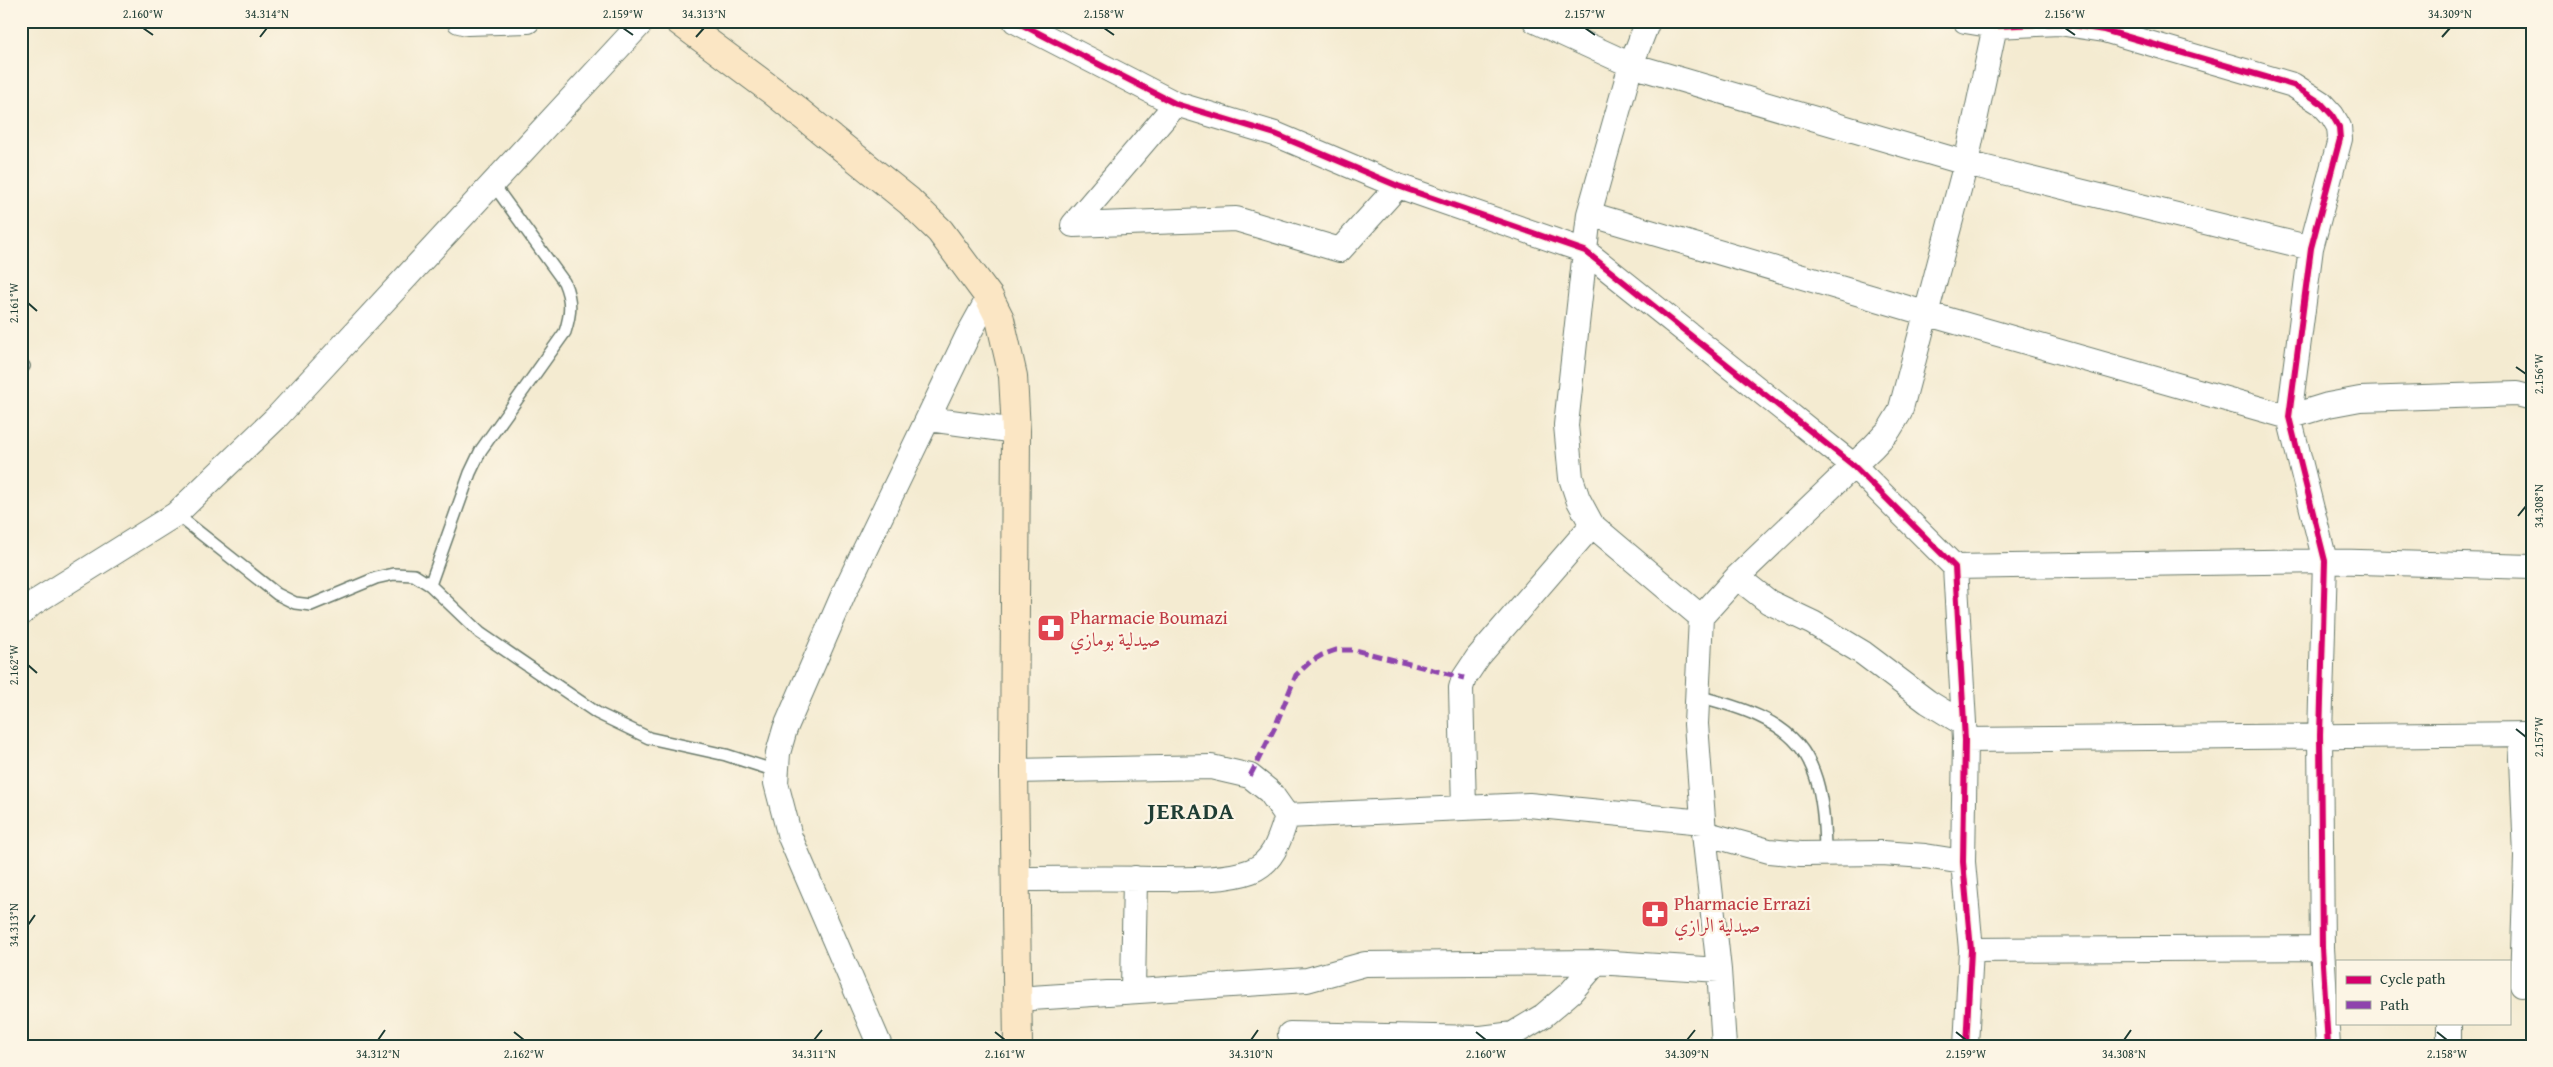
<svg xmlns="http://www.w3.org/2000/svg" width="2553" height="1067" font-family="'Gentium Book Plus',Amiri,serif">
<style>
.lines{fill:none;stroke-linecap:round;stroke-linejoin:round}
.service-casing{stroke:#6a7a6b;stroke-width:14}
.minor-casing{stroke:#6a7a6b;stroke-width:26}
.secondary-casing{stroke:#6a7a6b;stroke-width:30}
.service{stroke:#fff;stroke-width:11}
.minor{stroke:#fff;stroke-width:24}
.secondary{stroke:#fbe6c4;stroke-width:28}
.quiet{stroke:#8e44ad;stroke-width:5;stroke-dasharray:10 5;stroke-linecap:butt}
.cycleway-casing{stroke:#fcf5e5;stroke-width:9}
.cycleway{stroke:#d6006c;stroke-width:6}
.ticks{fill:none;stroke:#1f3d34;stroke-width:2}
.labels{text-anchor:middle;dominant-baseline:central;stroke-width:4.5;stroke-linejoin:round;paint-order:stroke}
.health-label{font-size:19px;fill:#be3a42;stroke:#fcf5e5;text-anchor:start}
.district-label{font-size:24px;font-weight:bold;letter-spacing:1px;fill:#1f3d34;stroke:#fcf5e5}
.neatline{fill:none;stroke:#1f3d34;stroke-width:2}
.ticks-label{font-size:12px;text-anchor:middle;fill:#1f3d34}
</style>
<rect width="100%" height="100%" fill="#fcf5e5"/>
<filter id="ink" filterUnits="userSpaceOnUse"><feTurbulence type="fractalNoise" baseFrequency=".02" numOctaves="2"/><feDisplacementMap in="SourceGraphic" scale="10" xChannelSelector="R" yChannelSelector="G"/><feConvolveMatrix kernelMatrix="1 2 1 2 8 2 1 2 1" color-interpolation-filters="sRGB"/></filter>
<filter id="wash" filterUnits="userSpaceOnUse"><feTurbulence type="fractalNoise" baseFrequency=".0096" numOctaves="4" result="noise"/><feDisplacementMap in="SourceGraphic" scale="20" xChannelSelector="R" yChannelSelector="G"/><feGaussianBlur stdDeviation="1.12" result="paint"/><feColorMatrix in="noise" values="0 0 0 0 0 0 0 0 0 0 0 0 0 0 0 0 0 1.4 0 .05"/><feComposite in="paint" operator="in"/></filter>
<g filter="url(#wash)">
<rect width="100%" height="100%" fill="#f4ebd1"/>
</g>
<g filter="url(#ink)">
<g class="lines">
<defs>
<path id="service" d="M21,364L24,366
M176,514L277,594L295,603L311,605L376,578L394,574L414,575L430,585L480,633L597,713L649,738L726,755L776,771
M430,585L470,473L481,450L565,332C571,313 572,301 564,282L493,184
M1697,696C1797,721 1824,748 1825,853"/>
<path id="minor" d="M459,21L467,23L528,21
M1015,21L1176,104L1275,134L1398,186L1585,251L1854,466L1955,567L1965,740L1963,862L1971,950L1966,1046
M1535,21L1631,65L1966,163L2311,248
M1648,21L1631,65L1589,214L1566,425L1571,478L1578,499L1592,525L1701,617L1696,724L1704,833L1719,970L1724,1046
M1965,21L1995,26L2059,23L2104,30L2293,85L2321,103L2332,115L2339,127L2340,139L2311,248L2289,417L2325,561L2320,735L2322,948L2328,1046
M1176,104L1073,225L1236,219L1340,250L1398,186
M1589,214L1928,314L2289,417L2328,405L2360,399L2517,394L2532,398
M929,419L1016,431
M1955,567L2325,561L2532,567
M1737,577L1769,602L1813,623L1863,653L1928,702L1964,724
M21,614L32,604L176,514L276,418L643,21
M1701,617L1737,577L1873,447L1889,430L1900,412L1966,163L1995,26
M2521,734L2526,857L2522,985
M1965,740L2532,734
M1014,771L1211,767L1250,776L1270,792L1287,816
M1464,808L1461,688L1464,678L1478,657L1592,525
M1287,816L1529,805L1703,822
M1704,833L1769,851L1801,854L1882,853L1925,856L1963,862
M1015,879C1061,879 1107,878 1152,879C1181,879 1224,881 1251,871C1274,862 1280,838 1287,816
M1971,950L2322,948
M1133,990L1135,878
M1016,999L1307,980L1365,964L1597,962L1719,970
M1290,1034L1481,1038L1513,1034L1543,1016L1571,992L1597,962
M880,1046L790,837L776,783L778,753L785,729L844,593L968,335L989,297
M2449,1046V1023"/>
<path id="secondary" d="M679,21L774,92L909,201L940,231L989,297L1000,319L1013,376L1016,431L1014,771L1018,1046"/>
</defs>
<!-- service casing -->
<use href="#service" class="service-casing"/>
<!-- minor casing -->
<use href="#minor" class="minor-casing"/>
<!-- secondary casing -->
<use href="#secondary" class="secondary-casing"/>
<!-- service -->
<use href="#service" class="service"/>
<!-- minor -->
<use href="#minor" class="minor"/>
<!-- secondary -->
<use href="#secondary" class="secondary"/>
<!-- quiet -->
<path class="quiet" d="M1250,776L1275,727L1296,675L1310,662L1322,655L1336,650H1355L1464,678"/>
<defs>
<path id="cycleway" d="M1015,21L1176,104L1275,134L1398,186L1585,251L1854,466L1955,567L1965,740L1963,862L1971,950L1966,1046
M1965,21L1995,26L2059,23L2104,30L2293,85L2321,103L2332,115L2339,127L2340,139L2311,248L2289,417L2325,561L2320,735L2322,948L2328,1046"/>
</defs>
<!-- cycleway casing -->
<use href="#cycleway" class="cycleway-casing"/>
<!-- cycleway -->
<use href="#cycleway" class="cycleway"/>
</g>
</g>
<!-- ticks -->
<path class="ticks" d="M143,28L153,35M623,28L633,35M1104,28L1114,35M1585,28L1595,35M2065,28L2075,35M260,37L267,28M696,37L704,28M2442,37L2450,28M28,303L37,311M2516,367L2526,374M2518,516L2526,506M28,665L37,673M2516,729L2526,737M28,925L35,915M514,1032L524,1040M995,1032L1005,1040M1476,1032L1486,1040M1956,1032L1966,1040M2437,1032L2447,1040M378,1040L385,1030M814,1040L822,1030M1251,1040L1258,1030M1687,1040L1695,1030M2124,1040L2131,1030"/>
<!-- icons -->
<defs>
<symbol id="pharmacy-square" viewBox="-11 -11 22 22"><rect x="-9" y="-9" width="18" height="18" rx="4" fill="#e0444e" stroke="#fcf5e5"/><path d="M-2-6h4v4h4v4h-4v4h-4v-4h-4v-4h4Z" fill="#fff"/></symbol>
</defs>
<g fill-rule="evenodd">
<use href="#pharmacy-square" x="1035" y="612" width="32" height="32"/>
<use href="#pharmacy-square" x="1639" y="898" width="32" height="32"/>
</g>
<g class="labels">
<!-- health labels -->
<g class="health-label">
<text x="1070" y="617">Pharmacie Boumazi<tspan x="1070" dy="22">صيدلية بومازي</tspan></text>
<text x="1674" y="903">Pharmacie Errazi<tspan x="1674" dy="22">صيدلية الرازي</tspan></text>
</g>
<!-- district labels -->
<g class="district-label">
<text x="1191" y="810">JERADA</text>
</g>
</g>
<!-- margin -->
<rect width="2553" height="1067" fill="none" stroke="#fcf5e5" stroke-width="55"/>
<!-- legend -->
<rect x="2336" y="960" width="175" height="65" fill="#fcf5e5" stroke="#a4ab9e"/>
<rect x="2346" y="976" width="25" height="8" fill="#d6006c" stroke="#a4ab9e"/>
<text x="2380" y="984" font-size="15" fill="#1f3d34">Cycle path</text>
<rect x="2346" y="1001" width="25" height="8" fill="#8e44ad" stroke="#a4ab9e"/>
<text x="2380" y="1010" font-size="15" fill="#1f3d34">Path</text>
<rect x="28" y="28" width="2498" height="1012" class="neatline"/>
<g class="ticks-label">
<text x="143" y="18">2.160°W</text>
<text x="267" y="18">34.314°N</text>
<text x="623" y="18">2.159°W</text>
<text x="704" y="18">34.313°N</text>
<text x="1104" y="18">2.158°W</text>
<text x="1585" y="18">2.157°W</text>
<text x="2065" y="18">2.156°W</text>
<text x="2450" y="18">34.309°N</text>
<text transform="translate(14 303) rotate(-90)" y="4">2.161°W</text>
<text transform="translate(2539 374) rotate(-90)" y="4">2.156°W</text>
<text transform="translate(2539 506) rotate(-90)" y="4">34.308°N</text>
<text transform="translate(14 665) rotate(-90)" y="4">2.162°W</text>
<text transform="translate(2539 737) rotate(-90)" y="4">2.157°W</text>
<text transform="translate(14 925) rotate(-90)" y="4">34.313°N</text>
<text x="378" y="1058">34.312°N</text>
<text x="524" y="1058">2.162°W</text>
<text x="814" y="1058">34.311°N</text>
<text x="1005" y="1058">2.161°W</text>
<text x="1251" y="1058">34.310°N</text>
<text x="1486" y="1058">2.160°W</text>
<text x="1687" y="1058">34.309°N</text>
<text x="1966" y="1058">2.159°W</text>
<text x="2124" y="1058">34.308°N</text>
<text x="2447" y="1058">2.158°W</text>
</g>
</svg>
